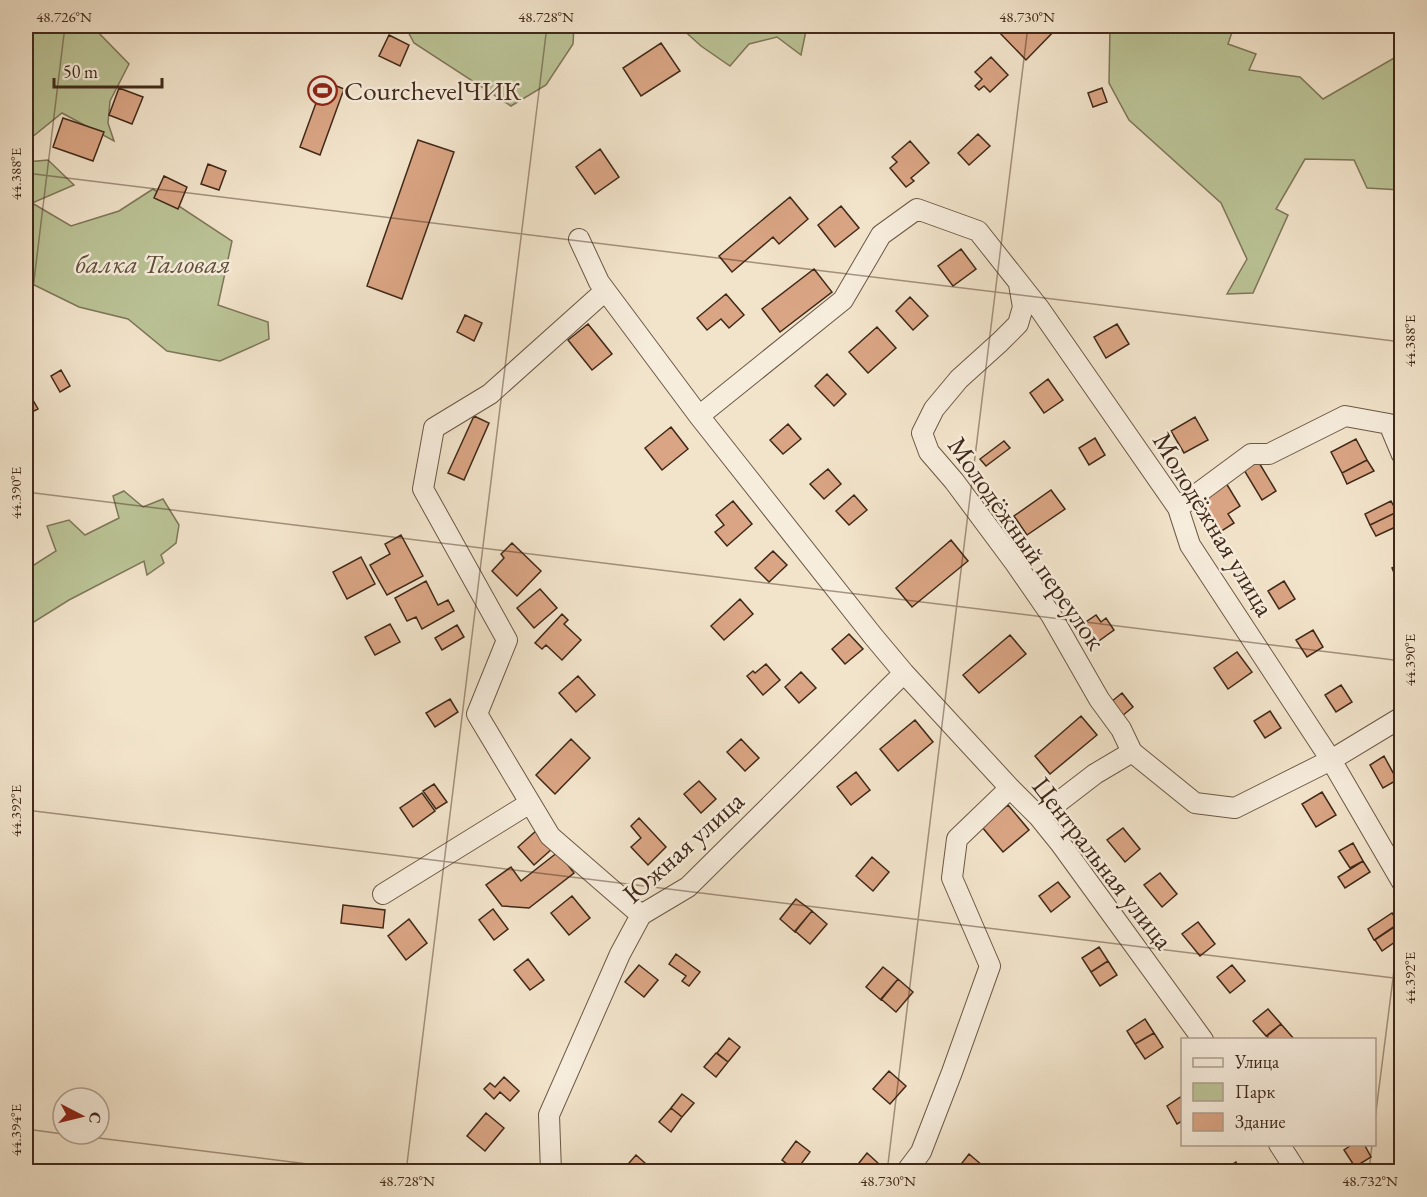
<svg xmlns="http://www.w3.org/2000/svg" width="1427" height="1197" font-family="'EB Garamond',serif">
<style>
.green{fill:#bbc497;stroke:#7e7658;stroke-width:1.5}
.building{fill:#daa584;stroke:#402919;stroke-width:1.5}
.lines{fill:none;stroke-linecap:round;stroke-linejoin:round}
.minor-casing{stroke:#6c5846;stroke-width:22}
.minor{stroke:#f7eddd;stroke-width:20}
.ticks{fill:none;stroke:#402919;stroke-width:1.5;stroke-opacity:0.45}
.labels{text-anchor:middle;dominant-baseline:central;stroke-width:5;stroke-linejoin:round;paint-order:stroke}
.poi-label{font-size:27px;fill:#402919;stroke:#f7eddd;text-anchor:start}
.park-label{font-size:27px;font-style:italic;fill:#5f5038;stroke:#f7eddd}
.street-label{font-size:27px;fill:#402919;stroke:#f7eddd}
.neatline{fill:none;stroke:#402919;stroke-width:2}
.ticks-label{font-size:15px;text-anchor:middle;fill:#402919}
</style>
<rect width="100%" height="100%" fill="#f2e4cb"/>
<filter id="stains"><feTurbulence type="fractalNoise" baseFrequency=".00333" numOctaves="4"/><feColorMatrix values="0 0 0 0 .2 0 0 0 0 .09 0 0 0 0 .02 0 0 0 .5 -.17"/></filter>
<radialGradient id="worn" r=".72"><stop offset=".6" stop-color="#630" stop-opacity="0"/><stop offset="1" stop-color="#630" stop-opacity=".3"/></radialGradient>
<!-- green -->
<path class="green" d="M26,26H92L129,64L110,101L108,123L114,141L62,113L26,142Z
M405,26H574L573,44L546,85L511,106L414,43Z
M679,26H807L801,55L777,37L749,44L730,66L701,46Z
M1110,26H1234L1228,44L1256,54L1249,70L1300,77L1323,99L1401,54V190L1367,188L1354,160L1305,159L1276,209L1288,215L1253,293L1227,294L1247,259L1221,203L1129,120L1109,83Z
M48,160L74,185L32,203L71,226L119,211L153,189L232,241L218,305L268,322L269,339L220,361L167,351L128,319L79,307L26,281V162Z
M124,491L143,507L163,499L179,525L176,543L161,555L164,563L147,575L144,561L69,600L26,627V570L56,551L47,526L69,520L85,535L119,518L113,496Z"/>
<!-- building -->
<path class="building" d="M1001,26H1013L1017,29L1021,26H1054L1057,28L1026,60L997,30Z
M389,35L409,45L400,66L379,56Z
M661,43L680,71L641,96L623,68Z
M991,57L1008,75L990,92L984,86L979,90L975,86L982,79L975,72Z
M324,81L344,89L320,155L300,147Z
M119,88L143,97L132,124L109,115Z
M1102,88L1107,102L1093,107L1088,93Z
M63,118L104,132L93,161L53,147Z
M978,134L990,146L969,165L958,153Z
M418,140L454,152L402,299L367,286Z
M910,141L929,163L911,178L914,181L906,187L890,168L897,162L892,157Z
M600,149L619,177L595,194L576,167Z
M208,164L226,171L219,190L201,184Z
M164,176L187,187L178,209L154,198Z
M790,197L808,219L779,244L773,237L732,272L719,256Z
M841,206L859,228L835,247L818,225Z
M961,249L976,269L953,286L938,266Z
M814,269L832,292L780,332L762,309Z
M726,294L744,315L729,328L721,319L707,330L697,318Z
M910,297L928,316L913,330L896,311Z
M465,315L482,323L474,341L457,332Z
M588,324L612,354L592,370L568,340Z
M1117,324L1129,344L1106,358L1094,337Z
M877,327L896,348L868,373L849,352Z
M61,370L70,386L60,392L51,376Z
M827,374L846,394L834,406L815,386Z
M1048,379L1063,400L1044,413L1030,393Z
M29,393L38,409L28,414L26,410V395Z
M474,416L489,423L464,480L448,473Z
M1195,417L1208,440L1184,453L1171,431Z
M788,424L801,439L783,454L770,440Z
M671,427L688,449L662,470L645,448Z
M1095,438L1105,455L1089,465L1079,448Z
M1356,439L1367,460L1342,473L1331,452Z
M1004,441L1010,448L986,466L980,459Z
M1367,460L1374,471L1347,484L1342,473Z
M1258,461L1276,491L1262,500L1244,470Z
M828,469L841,484L824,499L810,484Z
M1226,483L1240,506L1228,514L1234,523L1220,532L1199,500Z
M1051,490L1065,509L1027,535L1014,516Z
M854,495L867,510L849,525L836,511Z
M733,501L752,524L727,546L715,532L724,525L716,515Z
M1391,501L1397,512L1370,525L1365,514Z
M1397,512L1402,524L1376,536L1370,525Z
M401,535L423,576L387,595L370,565L390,554L385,544Z
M951,540L968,561L912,607L896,588Z
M512,543L541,571L517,596L492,571L504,558L501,554Z
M773,551L787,565L769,582L755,568Z
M361,557L375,584L347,599L333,572Z
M1402,564V578L1397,580L1392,568Z
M426,581L438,605L448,600L454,611L422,629L416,617L407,621L395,598Z
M1284,581L1295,599L1279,609L1268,591Z
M540,589L557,608L534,628L517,608Z
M740,599L753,614L724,640L711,626Z
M562,614L568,620L564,624L581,640L562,660L546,645L542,649L535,643Z
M1096,615L1101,622L1106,618L1114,630L1096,643L1083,624Z
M390,624L400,642L375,655L365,637Z
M457,625L464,637L442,650L435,638Z
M1313,630L1323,647L1307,657L1296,640Z
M849,634L863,649L845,664L832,649Z
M1010,635L1026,654L979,693L963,675Z
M1237,652L1252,672L1228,689L1214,668Z
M766,664L780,680L763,695L747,676L753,671L755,673Z
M801,672L816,688L799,703L785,687Z
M578,676L595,695L576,712L559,693Z
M1341,685L1352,702L1336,712L1325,695Z
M1122,693L1133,707L1122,716L1111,702Z
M450,699L458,712L435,727L426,713Z
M1270,711L1281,728L1265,738L1254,721Z
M1081,716L1097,735L1050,774L1035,756Z
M915,720L933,742L898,771L880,749Z
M571,739L590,758L555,794L536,775Z
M741,739L759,758L745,771L727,752Z
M1384,756L1397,780L1383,788L1370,765Z
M856,772L870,790L851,805L837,787Z
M699,781L716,799L701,813L684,794Z
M434,784L447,802L436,809L423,791Z
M1322,792L1336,815L1316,827L1302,804Z
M422,793L435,811L413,827L400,808Z
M1008,805L1029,830L1003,852L982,827Z
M639,818L666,847L648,865L631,847L641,838L631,826Z
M1123,828L1140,849L1125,862L1107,840Z
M537,830L553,848L534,865L518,847Z
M1353,843L1363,861L1350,868L1339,851Z
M558,852L574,873L529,908L502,906L486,885L511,867L521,881Z
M872,857L889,872L873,891L856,876Z
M1363,861L1370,872L1345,888L1338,877Z
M1160,873L1177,894L1162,907L1144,885Z
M1058,882L1070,897L1051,912L1039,896Z
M572,896L590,918L569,935L551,913Z
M796,899L812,911L795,932L780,919Z
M343,905L385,910L383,928L341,923Z
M493,909L508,929L494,940L479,920Z
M812,911L827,924L810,944L795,931Z
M1392,913L1399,923L1374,940L1368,929Z
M409,919L427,943L406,960L388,936Z
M1198,922L1215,944L1200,956L1182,934Z
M1399,924L1402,927V937L1382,951L1375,940Z
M1099,947L1108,961L1091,972L1082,958Z
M676,954L700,972L689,986L682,981L686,976L669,964Z
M528,959L544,980L530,990L514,970Z
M1108,961L1117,975L1100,986L1091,972Z
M639,965L658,980L644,997L625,982Z
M1232,965L1245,981L1230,993L1217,977Z
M883,967L898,979L881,1000L866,987Z
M898,979L913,992L896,1012L881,999Z
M1268,1009L1281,1024L1266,1036L1253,1021Z
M1145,1019L1154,1033L1135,1044L1127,1031Z
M1281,1024L1294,1039L1293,1040H1270L1267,1036Z
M1154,1033L1163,1047L1145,1059L1135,1044Z
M729,1038L740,1047L728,1062L717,1053Z
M716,1053L728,1062L716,1077L704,1067Z
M889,1071L906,1086L890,1104L873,1089Z
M504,1077L519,1091L510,1101L500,1092L494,1099L484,1089L490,1083L495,1087Z
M682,1094L694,1103L682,1117L671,1108Z
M1182,1096V1121L1177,1124L1167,1106Z
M671,1108L682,1117L671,1132L659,1122Z
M486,1113L504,1128L485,1151L467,1136Z
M796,1141L810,1152L796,1171L782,1160Z
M1353,1144H1364L1371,1157L1355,1167L1344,1150Z
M867,1153L878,1163L871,1172H859L855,1168Z
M969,1154L990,1172H955Z
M636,1155L655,1172L622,1171Z
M1236,1162L1241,1172H1220Z"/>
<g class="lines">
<defs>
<path id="minor" d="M579,239L599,282L699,416L873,636L904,673L1010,788L1039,817L1060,843L1203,1040
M1019,284L1023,307L1018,324L1000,342L959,379L934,409L922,433L929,452L954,481L1015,563L1051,615L1099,699L1121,729L1132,752
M605,291L490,394L434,428L423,489L507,640L477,714L550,836L641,915
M699,416L843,300L881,235L917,209L978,231L1039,308L1178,508L1190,545L1331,760L1402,882
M1178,508L1251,454H1269L1345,416L1389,424L1402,455
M1039,817L1095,774L1132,752L1195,803L1235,808L1331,760L1402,717
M383,894L530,803
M1279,1144L1297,1172
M551,1172L549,1115L620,954L641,915L688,887L904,673
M906,1172L921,1152L952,1072L990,966L952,878L957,839L1010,788"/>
</defs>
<!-- minor casing -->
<use href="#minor" class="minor-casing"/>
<!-- minor -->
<use href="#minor" class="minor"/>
</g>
<!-- ticks -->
<path class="ticks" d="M26,173L1402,342M26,346L65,26M26,492L1402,661M26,810L1402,979M1374,1127L1402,908M26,1129L63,1134M66,1134L372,1172M406,1172L547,26M887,1172L1028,26M1369,1172L1372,1144"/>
<!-- icons -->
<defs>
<symbol id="stadium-ring" viewBox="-11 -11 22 22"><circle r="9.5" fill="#f7eddd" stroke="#8f2418" stroke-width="1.5"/><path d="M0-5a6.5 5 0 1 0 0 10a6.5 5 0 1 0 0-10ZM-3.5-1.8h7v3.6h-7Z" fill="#8f2418"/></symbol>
</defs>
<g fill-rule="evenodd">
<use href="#stadium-ring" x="306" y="74" width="33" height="33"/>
</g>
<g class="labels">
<!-- poi labels -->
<g class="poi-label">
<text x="344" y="90">CourсhevelЧИК</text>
</g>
<!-- park labels -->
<g class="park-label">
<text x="153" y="263">балка Таловая</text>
</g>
<!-- street labels -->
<g class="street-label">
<text transform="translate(1214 524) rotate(59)">Молодёжная улица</text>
<text transform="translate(1027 543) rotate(55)">Молодёжный переулок</text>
<text transform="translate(683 847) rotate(-42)">Южная улица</text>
<text transform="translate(1103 863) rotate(52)">Центральная улица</text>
</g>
</g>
<!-- margin -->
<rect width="1427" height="1197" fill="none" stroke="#f2e4cb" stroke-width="66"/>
<!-- legend -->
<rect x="1181" y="1038" width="195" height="108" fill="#f7eddd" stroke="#ae9f8f" stroke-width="1.5"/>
<rect x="1193" y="1058" width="30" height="9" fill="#f7eddd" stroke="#ae9f8f" stroke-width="1.5"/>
<text x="1235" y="1068" font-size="18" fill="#402919">Улица</text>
<rect x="1193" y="1083" width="30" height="18" fill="#bbc497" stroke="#ae9f8f" stroke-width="1.5"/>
<text x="1235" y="1098" font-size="18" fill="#402919">Парк</text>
<rect x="1193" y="1113" width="30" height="18" fill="#daa584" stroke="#ae9f8f" stroke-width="1.5"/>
<text x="1235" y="1128" font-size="18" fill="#402919">Здание</text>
<!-- north arrow -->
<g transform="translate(81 1116) rotate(97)"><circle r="28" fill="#f7eddd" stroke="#ae9f8f" stroke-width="1.5"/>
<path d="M0-4.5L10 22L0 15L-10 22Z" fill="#8f2418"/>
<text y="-9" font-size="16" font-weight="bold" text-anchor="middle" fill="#402919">С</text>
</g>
<!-- scale -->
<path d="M54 78v9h108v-9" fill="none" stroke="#402919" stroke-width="3"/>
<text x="63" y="78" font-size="18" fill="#402919" stroke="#f7eddd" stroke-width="4.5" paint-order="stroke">50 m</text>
<rect x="33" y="33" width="1361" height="1131" class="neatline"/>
<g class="ticks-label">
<text x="64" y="22">48.726°N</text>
<text x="546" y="22">48.728°N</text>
<text x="1027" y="22">48.730°N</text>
<text transform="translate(16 174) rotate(-90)" y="5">44.388°E</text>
<text transform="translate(1410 341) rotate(-90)" y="5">44.388°E</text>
<text transform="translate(16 493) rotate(-90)" y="5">44.390°E</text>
<text transform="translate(1410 660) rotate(-90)" y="5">44.390°E</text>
<text transform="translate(16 811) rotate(-90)" y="5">44.392°E</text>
<text transform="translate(1410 978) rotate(-90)" y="5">44.392°E</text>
<text transform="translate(16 1130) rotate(-90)" y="5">44.394°E</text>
<text x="407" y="1186">48.728°N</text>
<text x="888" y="1186">48.730°N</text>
<text x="1370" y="1186">48.732°N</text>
</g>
<rect width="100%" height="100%" filter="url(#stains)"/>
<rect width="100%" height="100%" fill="url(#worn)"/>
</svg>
